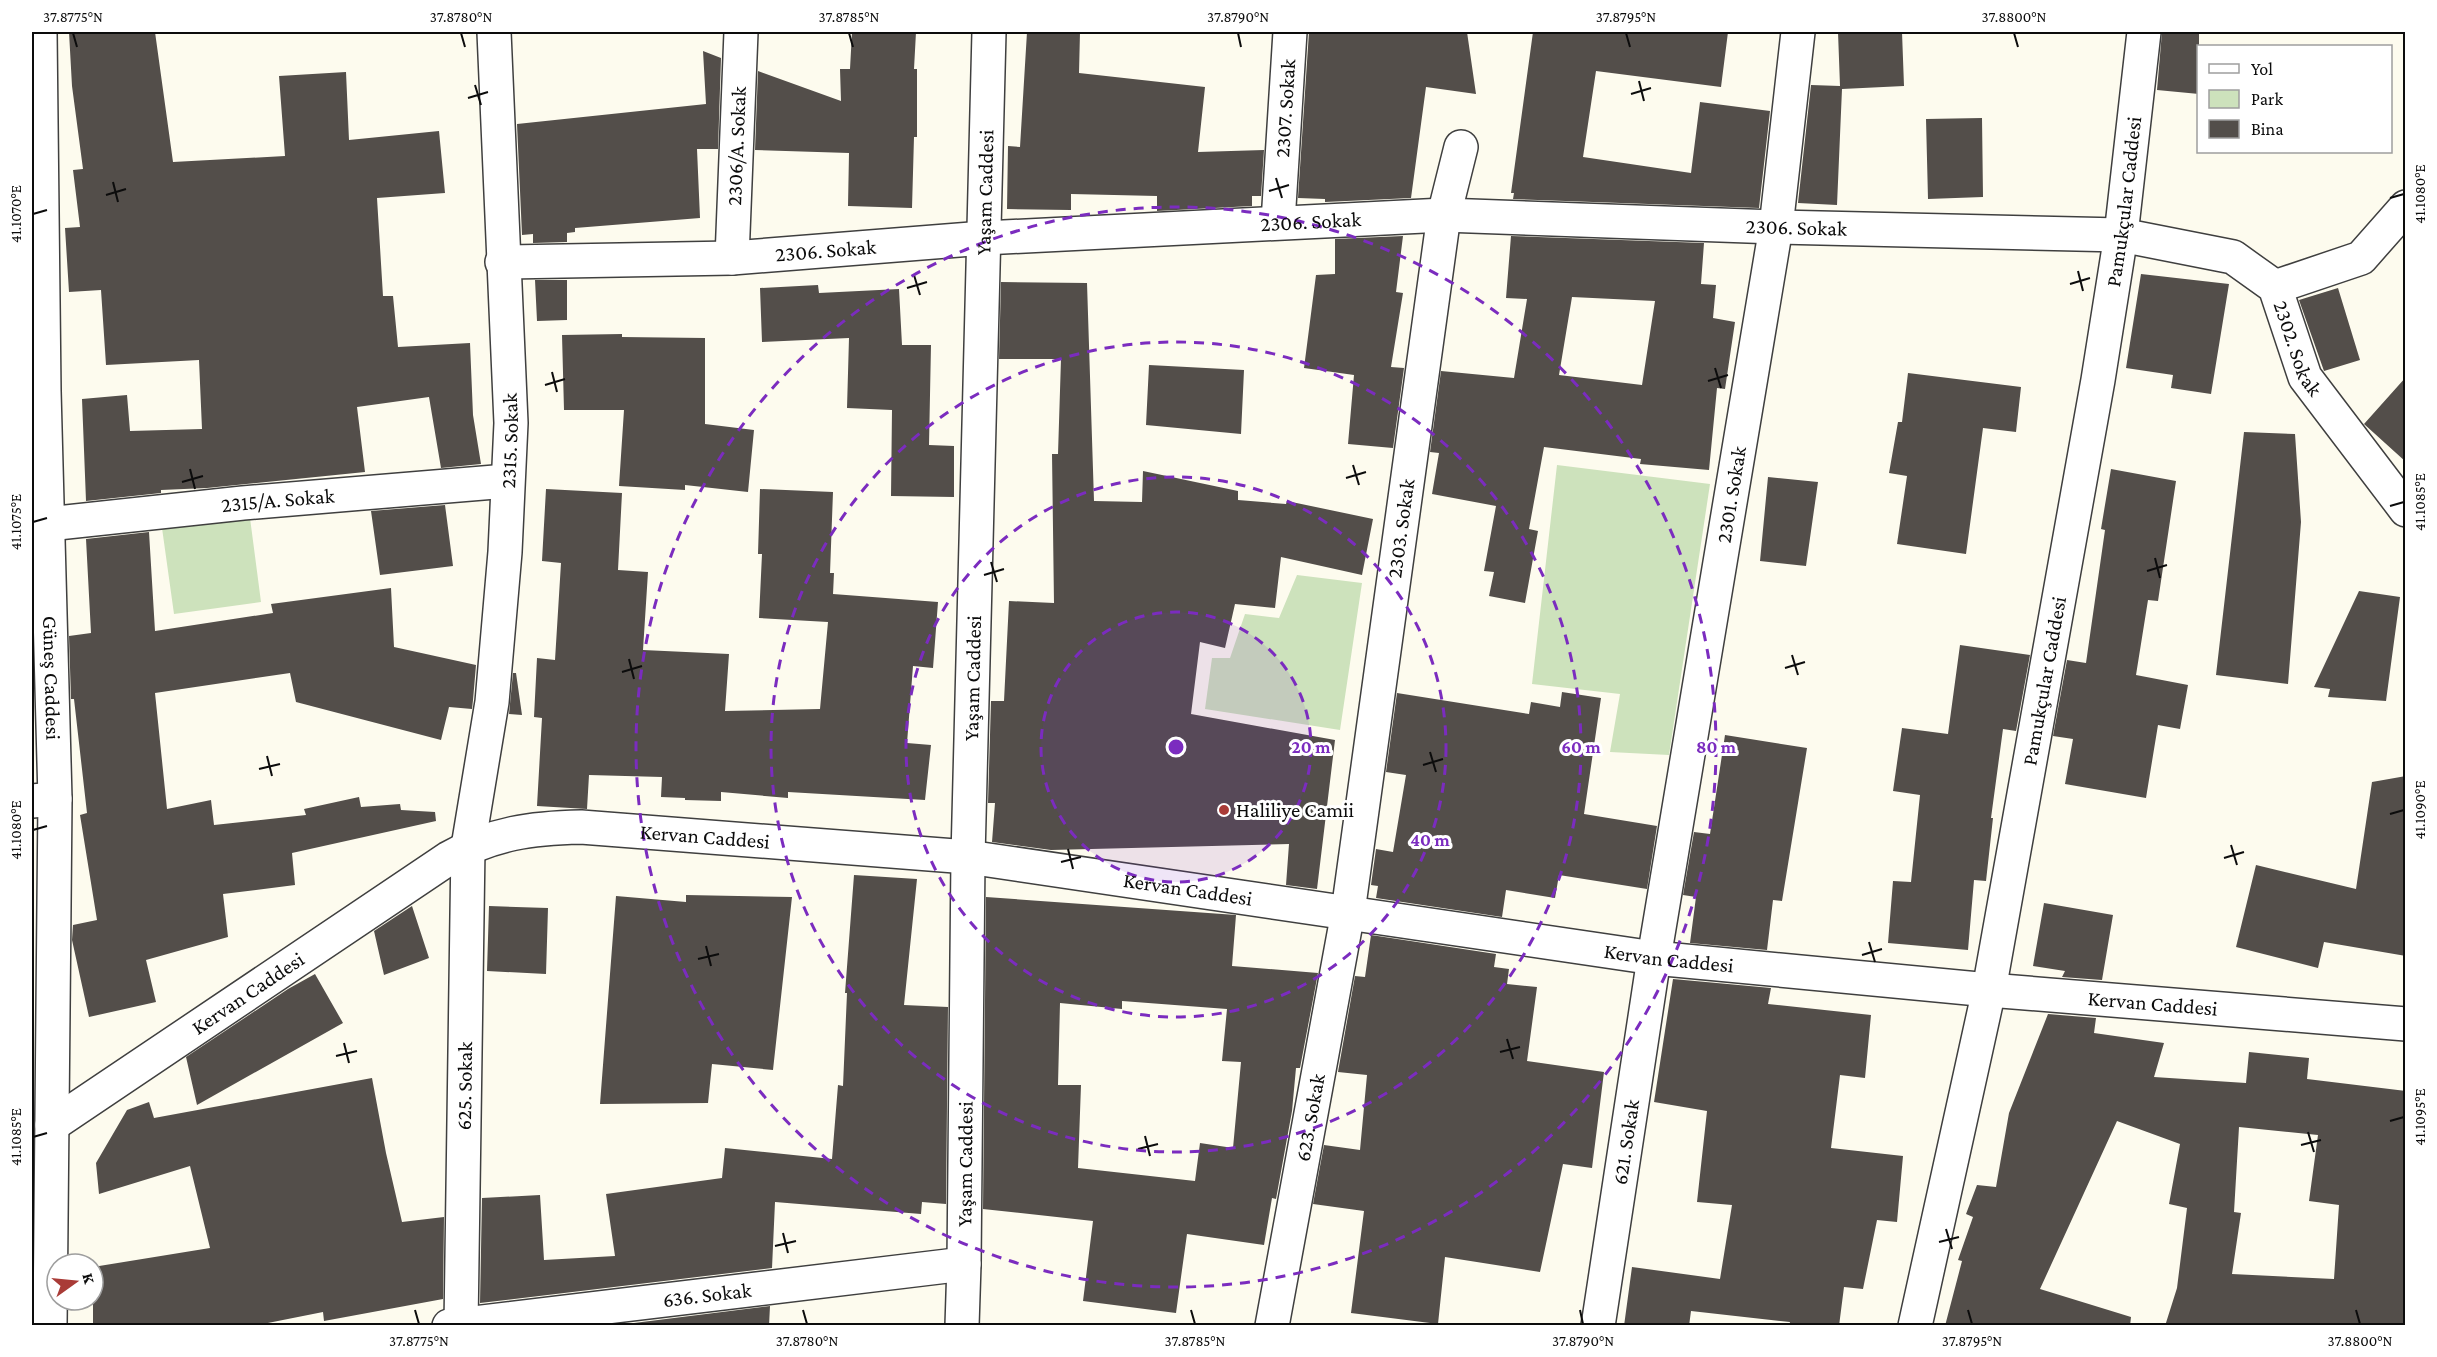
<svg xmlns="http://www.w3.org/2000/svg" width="2437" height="1357" font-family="'Crimson Pro',serif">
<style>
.green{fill:#cde2bc}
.building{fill:#534e4a;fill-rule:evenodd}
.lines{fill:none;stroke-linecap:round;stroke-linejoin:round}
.minor-casing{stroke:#3f3f3f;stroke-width:36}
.tertiary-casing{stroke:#3f3f3f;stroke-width:36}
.minor{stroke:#fff;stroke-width:33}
.tertiary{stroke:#fff;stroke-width:33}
.ticks{fill:none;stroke:#0c0c0c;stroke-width:2}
.ring{fill:none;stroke:#7b2cbf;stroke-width:3;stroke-dasharray:10 8}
.poi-dot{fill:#a93b37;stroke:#fff;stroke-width:2}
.labels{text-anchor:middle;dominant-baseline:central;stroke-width:6;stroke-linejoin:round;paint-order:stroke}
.street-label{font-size:21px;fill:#0c0c0c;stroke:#fff}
.poi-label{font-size:21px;fill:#0c0c0c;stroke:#fff;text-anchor:start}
.centre{fill:#7b2cbf;stroke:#fff;stroke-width:3}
.ring-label{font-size:18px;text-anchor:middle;font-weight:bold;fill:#7b2cbf;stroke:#fff;stroke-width:6;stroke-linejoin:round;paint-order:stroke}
.neatline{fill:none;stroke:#0c0c0c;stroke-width:2}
.ticks-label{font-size:15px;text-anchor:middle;fill:#0c0c0c}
</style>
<rect width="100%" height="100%" fill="#fdfbee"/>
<!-- green -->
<path class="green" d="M1557,465L1710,484L1669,755L1610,752L1620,694L1532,684Z
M250,518L261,602L174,614L162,528Z
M1297,575L1362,583L1340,730L1205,709L1212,658H1230L1245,614L1279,618Z"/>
<!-- building -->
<path class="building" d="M69,32H155L173,162L285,156L279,76L346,72L349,140L439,131L445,193L377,198L383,296H393L398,347L470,343L473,415L481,464L441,468L429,397L357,407L365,472L207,488L161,490V493L86,501L82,399L127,395L130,431L202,429L199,360L106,365L101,290L69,292L65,228L80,227L73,170L83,169L72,86Z
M852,32H916L914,69H917V137H914L912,208L848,206L849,153L755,150L758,71L841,101L840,69H850Z
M1027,32H1080L1079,73L1205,87L1198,152L1264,150L1261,196H1252V206L1157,211V196L1071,194V210L1007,209L1008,146L1020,147Z
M1309,32H1467L1476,94L1426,87L1411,198L1325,202V199L1298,198Z
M1533,32H1728L1721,87L1596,71L1583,157L1691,173L1700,102L1770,111L1759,208L1513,199L1514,193H1511Z
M1838,32H1902L1904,86L1842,89L1837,205L1798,203L1811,85L1840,86Z
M2162,32H2199V94L2157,90Z
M703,51L721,58L718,149H697L700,218L575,228V232L567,233V242L533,243V234L522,235L517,124L706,104Z
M1982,118L1983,197L1928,199L1926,119Z
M1403,236L1396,292L1403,293L1391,367L1404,368L1393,448L1348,444L1354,375L1304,368L1316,275L1335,274V239Z
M1511,236L1704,243L1701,284L1716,285L1713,318L1735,322L1725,389L1717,388L1709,470L1640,464L1641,459L1544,447L1529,529L1538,531L1525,603L1489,596L1494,572L1484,571L1496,506L1432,494L1439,453L1430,452L1441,371L1514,378L1527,299L1506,298ZM1572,297L1655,301L1642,385L1559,375Z
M2141,274L2229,284L2211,394L2171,388L2173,375L2126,368Z
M535,280H567V320L537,321Z
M1001,282L1087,283L1094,501L1142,502L1143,471L1238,491V500L1286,504L1287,501L1373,519L1362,575L1281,557L1275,608L1235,604L1225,648L1200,642L1191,714L1335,740L1317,889L1286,885L1289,844L1051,850L992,842L995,803H988L991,701H1004L1009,601L1054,603L1052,454H1058L1061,359H999Z
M818,285L819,293L899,289L902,345H931L929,445L954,446V497L891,496L892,410L847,408L849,338L762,342L760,288Z
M2338,288L2360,360L2324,371L2299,300Z
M622,334V337L705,338V424L754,430L748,492L685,485V490L619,486L624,410H564L562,335Z
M1149,365L1244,370L1241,434L1146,425Z
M1908,373L2021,387L2016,432L1983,428L1966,554L1897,544L1907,476L1889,473L1898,422H1902Z
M2406,377V462L2364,424Z
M2244,432L2295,434L2301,522L2288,684L2216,675Z
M2111,469L2176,481L2158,601L2148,600L2136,675L2188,685L2180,729L2158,725L2146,798L2065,784L2073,739L2053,736L2067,660L2086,663L2105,530L2101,529Z
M1768,477L1818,482L1806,566L1760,561Z
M546,489L622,493L618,570L648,572L643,650L729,654L725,711L820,709L828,622L759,618L762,554H758L760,489L833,492L830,573H834L833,594L938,602L933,668L913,666L907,743L931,745L925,800L788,792V798L721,792V801L685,800V798L661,797L662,777L589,775L587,809L537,806L542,718L534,717L537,658L555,660L561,563L542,561Z
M445,505L453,566L380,575L371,511Z
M149,532L155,631L273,613L271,604L391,588L394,647L476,665L473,700L472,709L449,707L441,740L296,702L290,673L155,693L167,809L211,800L214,825L306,815L304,809L359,797L361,807L400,804L401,810L435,812L436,821L292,853L295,885L223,894L228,937L146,960L156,1002L89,1017L72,940L73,925L97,920L80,815L87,813L74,699H71L69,636L91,633L86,539Z
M2359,591L2400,597L2386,701L2328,697L2330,689L2314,687Z
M1960,645L2030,655L2016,731L2003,729L1991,818H1993L1986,881L1974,880L1968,950L1888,943L1893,881L1911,882L1920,795L1893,791L1902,728L1948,734Z
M513,673H516L522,715L509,714Z
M1562,692L1601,698L1584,814L1657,826L1647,889L1559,875L1555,898L1506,890L1502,917L1376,898L1378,886L1371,885L1376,849L1393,852L1406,775L1386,772L1397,693L1529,714L1531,702L1560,707Z
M1725,735L1807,748L1782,901L1773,900L1767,950L1690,943L1696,897L1683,895L1694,832L1710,834Z
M2406,776V956L2324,942L2318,968L2236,947L2256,865L2356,889L2372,782Z
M854,875L917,879L904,1005L948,1007L946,1204L922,1202L921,1214L775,1202L772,1268L480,1303L482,1198L540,1195L544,1260L615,1256L606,1194L722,1178L725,1148L832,1159L838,1085L843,1086L847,993H845Z
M686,895L792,897L773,1070L712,1064L708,1103L600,1104L616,896L686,902Z
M986,897L1236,915L1232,966L1318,973L1300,1068H1296L1292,1111L1276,1199L1272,1198L1264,1245L1187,1234L1176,1313L1083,1301L1093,1221L983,1209ZM1122,1001L1227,1009L1222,1061L1241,1062L1233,1148L1200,1143L1195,1181L1078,1168L1081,1085H1058L1060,1003L1122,1009Z
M2044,903L2113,915L2102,980L2062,977L2065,971L2033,966Z
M412,906L429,958L384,975L374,931Z
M489,906L548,908L546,974L487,971Z
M1371,935L1496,954L1494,967L1509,969L1507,984L1537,987L1527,1061L1604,1072L1592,1168L1563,1164L1540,1272L1445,1257L1438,1324L1351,1313L1364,1211L1313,1204L1324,1145L1360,1150L1367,1075L1338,1072L1355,976L1365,977Z
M315,974L343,1023L197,1105L186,1057L288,989Z
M1673,979L1771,988L1768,1004L1871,1015L1865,1078L1840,1075L1831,1148L1903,1156L1897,1222L1877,1220L1863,1289L1844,1287L1839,1326H1789L1790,1322L1691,1311L1689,1326H1624L1632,1267L1720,1279L1732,1205L1697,1202L1707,1111L1654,1102Z
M2048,1014L2096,1018L2094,1033L2164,1043L2154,1077L2246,1083L2249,1052L2309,1058L2307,1079L2406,1091V1326H2165L2177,1288L2187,1208L2169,1204L2180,1144L2117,1121L2040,1289L2131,1317L2130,1326H1945L1962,1261L1958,1260L1973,1217L1966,1214L1977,1185L1996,1187L2009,1113ZM2239,1127L2318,1135L2309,1201L2339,1205L2334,1279L2232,1274L2241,1213L2234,1212Z
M372,1078L386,1153L402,1222L444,1217L443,1299L324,1321L323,1312L253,1326H93V1267L210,1248L190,1166L99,1194L96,1163L127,1110L149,1102L154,1118Z
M770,1306L769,1326H610Z"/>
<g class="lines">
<defs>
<g id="minor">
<path id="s1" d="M1278,222L1290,32"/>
<path id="s2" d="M732,258L741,32"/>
<path id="s3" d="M502,262L732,258L984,238L1444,215L1776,227L2121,235L2233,257L2275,287L2305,377L2406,510"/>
<path d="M2275,287L2361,258L2406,207"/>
<path id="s4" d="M48,524L243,503L507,481"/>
<path d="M32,801L55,799"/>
<path id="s5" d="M449,1326L964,1264"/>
<path id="s6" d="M461,1326L468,847L492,702L505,552L511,423L494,32"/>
<path id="s7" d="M1272,1326L1348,912L1444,215L1461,147"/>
<path id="s8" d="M1598,1326L1654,958L1776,227L1798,32"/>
</g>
<g id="tertiary">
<path id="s9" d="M40,32L44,391L55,799L50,1326"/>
<path id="s10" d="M52,1125L449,858C493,833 532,828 581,827L968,857L1654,958L1989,990L2406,1024"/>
<path id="s11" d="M962,1326L964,1264L968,857L989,32"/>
<path id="s12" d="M1915,1326L1989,990L2098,380L2121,235L2144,32"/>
</g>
</defs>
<!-- minor casing -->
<use href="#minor" class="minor-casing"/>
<!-- tertiary casing -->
<use href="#tertiary" class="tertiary-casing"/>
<!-- minor -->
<use href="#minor" class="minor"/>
<!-- tertiary -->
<use href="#tertiary" class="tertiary"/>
</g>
<!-- ticks -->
<path class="ticks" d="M73,33L77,47M461,33L465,47M849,33L853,47M1238,33L1241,47M1626,33L1630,47M2014,33L2018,47M1639,81L1644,101M475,85L481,105M1631,94L1651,88M468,98L488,92M1276,178L1282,198M113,182L118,202M1269,191L1289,185M106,195L126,189M2390,198L2404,194M33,214L47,210M2078,271L2083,291M914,275L920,295M2070,284L2090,278M907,288L927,282M1715,368L1721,388M552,372L557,392M1708,381L1728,375M545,385L565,379M1353,465L1359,485M190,469L195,489M1346,478L1366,472M182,482L203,476M2390,506L2404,502M33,522L47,518M2155,558L2160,578M991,562L997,582M2147,571L2167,565M984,575L1004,569M1792,655L1798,675M629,659L634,679M1785,668L1805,662M622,672L642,666M1430,752L1436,772M267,756L272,776M1423,765L1443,759M259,769L280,764M2390,814L2404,810M33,830L47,826M2231,845L2237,865M1068,849L1073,869M2224,858L2244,852M1061,862L1081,857M1869,942L1875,962M706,946L711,966M1862,955L1882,949M698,959L719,954M1507,1039L1513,1059M344,1043L349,1063M1500,1052L1520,1047M336,1056L357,1051M2390,1121L2404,1117M2308,1132L2314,1152M1145,1136L1150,1156M33,1137L47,1133M2301,1145L2321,1140M1138,1149L1158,1144M1946,1229L1952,1249M783,1233L788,1253M1939,1242L1959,1237M775,1246L796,1241M415,1310L419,1324M803,1310L807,1324M1191,1310L1195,1324M1580,1310L1583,1324M1968,1310L1972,1324M2356,1310L2360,1324"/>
<!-- distance rings -->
<circle cx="1176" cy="747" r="135" fill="#7b2cbf" fill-opacity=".12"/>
<g class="ring">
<circle cx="1176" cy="747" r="135"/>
<circle cx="1176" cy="747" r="270"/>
<circle cx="1176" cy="747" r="405"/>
<circle cx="1176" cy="747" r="540"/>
</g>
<!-- markers -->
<circle class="poi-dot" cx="1224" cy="810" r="6"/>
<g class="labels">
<!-- street labels -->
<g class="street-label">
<text stroke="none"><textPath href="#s1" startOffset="114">2307. Sokak</textPath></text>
<text stroke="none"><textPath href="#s2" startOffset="112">2306/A. Sokak</textPath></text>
<text stroke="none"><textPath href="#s11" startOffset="1134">Yaşam Caddesi</textPath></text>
<text stroke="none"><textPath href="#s12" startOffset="1144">Pamukçular Caddesi</textPath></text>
<text stroke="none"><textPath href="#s3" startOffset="810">2306. Sokak</textPath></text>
<text stroke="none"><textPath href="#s3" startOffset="1296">2306. Sokak</textPath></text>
<text stroke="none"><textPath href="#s3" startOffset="324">2306. Sokak</textPath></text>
<text stroke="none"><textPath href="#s3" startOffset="1852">2302. Sokak</textPath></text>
<text stroke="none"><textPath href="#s6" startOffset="888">2315. Sokak</textPath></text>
<text stroke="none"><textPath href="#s8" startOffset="842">2301. Sokak</textPath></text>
<text stroke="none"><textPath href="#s4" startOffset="231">2315/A. Sokak</textPath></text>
<text stroke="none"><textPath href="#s7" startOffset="808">2303. Sokak</textPath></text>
<text stroke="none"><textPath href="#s9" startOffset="646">Güneş Caddesi</textPath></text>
<text stroke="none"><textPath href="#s11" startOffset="648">Yaşam Caddesi</textPath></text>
<text stroke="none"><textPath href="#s12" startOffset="658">Pamukçular Caddesi</textPath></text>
<text stroke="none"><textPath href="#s10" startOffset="740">Kervan Caddesi</textPath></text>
<text stroke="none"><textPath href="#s10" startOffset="1226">Kervan Caddesi</textPath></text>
<text stroke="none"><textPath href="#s10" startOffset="1712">Kervan Caddesi</textPath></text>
<text stroke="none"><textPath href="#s10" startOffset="236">Kervan Caddesi</textPath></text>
<text stroke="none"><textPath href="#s10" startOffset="2198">Kervan Caddesi</textPath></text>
<text stroke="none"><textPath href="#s6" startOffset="240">625. Sokak</textPath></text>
<text stroke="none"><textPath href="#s7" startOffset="212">623. Sokak</textPath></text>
<text stroke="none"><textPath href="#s8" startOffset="186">621. Sokak</textPath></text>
<text stroke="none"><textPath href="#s11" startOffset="162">Yaşam Caddesi</textPath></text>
<text stroke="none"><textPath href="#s5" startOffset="260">636. Sokak</textPath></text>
</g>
<!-- poi labels -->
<g class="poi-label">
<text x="1236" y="810">Haliliye Camii</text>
</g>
</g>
<circle cx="1176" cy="747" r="9" class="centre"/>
<g class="ring-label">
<text x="1311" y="753">20 m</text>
<text x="1581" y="753">60 m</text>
<text x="1716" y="753">80 m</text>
<text x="1430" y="846">40 m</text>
</g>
<!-- border -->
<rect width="2437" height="1357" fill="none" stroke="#ffffff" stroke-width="66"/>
<!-- legend -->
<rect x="2197" y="45" width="195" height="108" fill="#ffffff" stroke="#9e9e9e" stroke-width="1.5"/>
<rect x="2209" y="64" width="30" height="9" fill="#ffffff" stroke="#9e9e9e" stroke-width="1.5"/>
<text x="2251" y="75" font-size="18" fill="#0c0c0c">Yol</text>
<rect x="2209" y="90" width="30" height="18" fill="#cde2bc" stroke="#9e9e9e" stroke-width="1.5"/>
<text x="2251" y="105" font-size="18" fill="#0c0c0c">Park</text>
<rect x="2209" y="120" width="30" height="18" fill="#534e4a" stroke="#9e9e9e" stroke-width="1.5"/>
<text x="2251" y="135" font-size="18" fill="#0c0c0c">Bina</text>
<!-- north arrow -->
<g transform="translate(75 1282) rotate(75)"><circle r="28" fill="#ffffff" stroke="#9e9e9e" stroke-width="1.5"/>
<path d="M0-4.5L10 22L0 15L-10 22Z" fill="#a93b37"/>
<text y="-9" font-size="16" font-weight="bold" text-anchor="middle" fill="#0c0c0c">K</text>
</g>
<rect x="33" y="33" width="2371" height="1291" class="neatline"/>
<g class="ticks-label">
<text x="73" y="22">37.8775°N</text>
<text x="461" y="22">37.8780°N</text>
<text x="849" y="22">37.8785°N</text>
<text x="1238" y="22">37.8790°N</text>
<text x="1626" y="22">37.8795°N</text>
<text x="2014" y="22">37.8800°N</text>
<text transform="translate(2420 194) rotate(-90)" y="5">41.1080°E</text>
<text transform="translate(16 214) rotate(-90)" y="5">41.1070°E</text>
<text transform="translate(2420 502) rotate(-90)" y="5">41.1085°E</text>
<text transform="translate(16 522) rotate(-90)" y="5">41.1075°E</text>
<text transform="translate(2420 810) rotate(-90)" y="5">41.1090°E</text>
<text transform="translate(16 830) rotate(-90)" y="5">41.1080°E</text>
<text transform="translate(2420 1117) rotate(-90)" y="5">41.1095°E</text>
<text transform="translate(16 1137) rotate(-90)" y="5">41.1085°E</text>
<text x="419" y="1346">37.8775°N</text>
<text x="807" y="1346">37.8780°N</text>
<text x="1195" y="1346">37.8785°N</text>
<text x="1583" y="1346">37.8790°N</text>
<text x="1972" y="1346">37.8795°N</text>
<text x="2360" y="1346">37.8800°N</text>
</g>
</svg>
